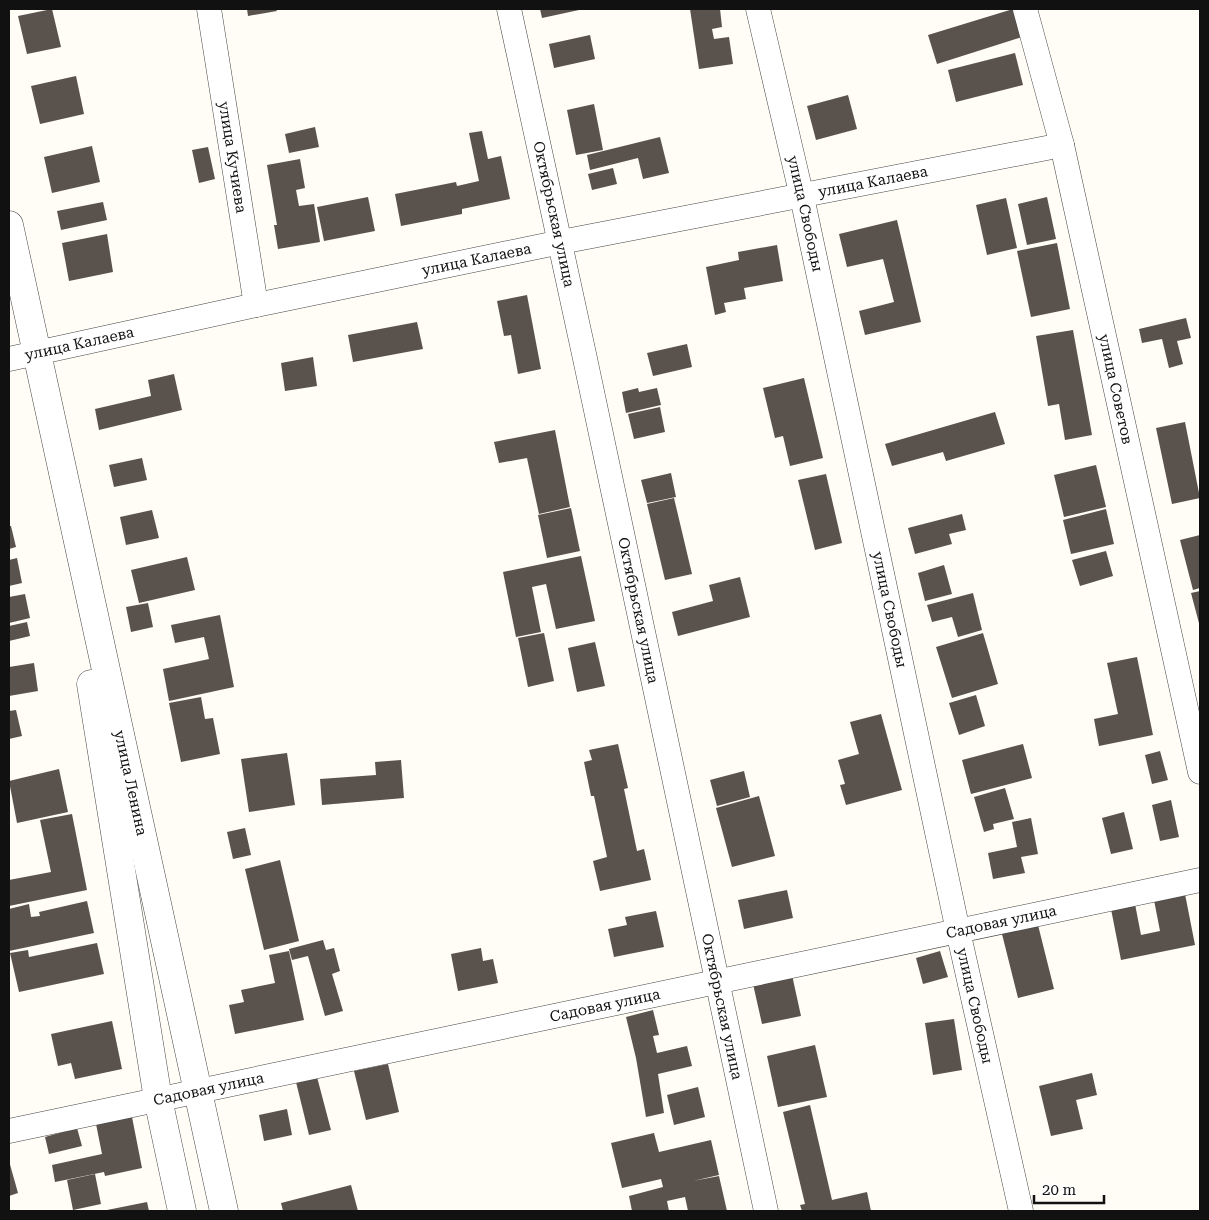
<svg xmlns="http://www.w3.org/2000/svg" width="1209" height="1220" font-family="'Roboto Serif',serif">
<style>
.building{fill:#5a524d}
.lines{fill:none;stroke-linecap:round;stroke-linejoin:round}
.minor-casing{stroke:#444;stroke-width:25}
.tertiary-casing{stroke:#444;stroke-width:29}
.minor{stroke:#fff;stroke-width:24}
.tertiary{stroke:#fff;stroke-width:28}
.labels{text-anchor:middle;dominant-baseline:central;stroke-width:5;stroke-linejoin:round;paint-order:stroke}
.street-label{font-size:15px;fill:#111;stroke:#fff}
</style>
<rect width="100%" height="100%" fill="#fffdf5"/>
<!-- building -->
<path class="building" d="M52,9L61,47L27,54L18,16Z
M247,9H276L277,11L248,16Z
M540,9H579V10L542,18Z
M690,9H720L722,27L712,29L714,39L729,37L733,64L699,69Z
M1013,9L1022,37L937,64L928,35Z
M590,35L595,59L554,68L549,44Z
M1015,53L1023,85L956,102L948,70Z
M76,76L84,114L40,124L31,86Z
M848,95L857,129L816,140L807,106Z
M594,104L603,150L576,155L567,110Z
M315,127L319,147L289,153L285,134Z
M482,131L488,159L501,156L510,199L462,209V214L401,226L395,194L456,182L457,186L479,181L469,133Z
M660,137L669,173L643,179L638,158L590,170L587,155Z
M92,146L100,182L52,193L44,157Z
M208,147L215,179L199,183L192,150Z
M300,159L305,188L296,190L299,206L314,204L320,242L278,249L274,225H277L267,165Z
M613,168L617,184L592,190L588,174Z
M368,197L375,231L324,241L317,207Z
M1047,197L1056,239L1027,245L1018,204Z
M1006,198L1017,248L987,255L976,205Z
M103,202L107,220L61,230L57,211Z
M897,220L921,322L865,335L859,311L894,302L883,259L847,267L839,234Z
M107,234L113,272L69,281L62,243Z
M1057,243L1070,309L1031,317L1017,251Z
M777,245L783,281L744,288L746,299L724,303L726,312L715,315L706,267L739,260L738,252Z
M527,295L541,369L518,374L511,335L504,336L497,301Z
M1186,318L1191,338L1177,341L1183,364L1169,368L1162,339L1142,343L1139,329Z
M417,322L423,349L353,362L348,335Z
M1073,330L1092,435L1065,440L1059,404L1048,406L1036,336Z
M687,344L692,367L653,376L647,353Z
M313,357L317,386L285,391L281,363Z
M174,374L182,410L99,430L95,409L151,396L148,380Z
M804,378L823,458L790,466L783,436L775,438L763,388Z
M638,388L639,392L657,388L661,405L626,413L622,392Z
M660,407L665,432L634,439L628,414Z
M995,412L1005,444L946,461L943,452L892,466L885,444Z
M1185,422L1200,498L1172,504L1156,428Z
M555,430L570,507L539,514L527,458L499,463L494,442Z
M142,458L147,480L114,487L109,465Z
M1096,465L1106,507L1064,517L1054,475Z
M671,473L676,497L647,503L641,480Z
M826,474L842,543L815,550L798,480Z
M674,498L692,574L665,580L647,504Z
M571,508L580,551L547,558L538,515Z
M1106,509L1114,544L1071,554L1063,520Z
M152,510L159,538L126,545L120,517Z
M962,514L966,530L949,534L952,544L915,554L908,528Z
M9,526H11L16,547L9,549Z
M1200,535V588L1193,590L1180,540Z
M1106,551L1113,576L1080,586L1072,560Z
M581,556L595,621L556,629L546,584L532,587L541,632L516,637L503,572Z
M187,557L195,590L139,603L131,570Z
M17,558L22,583L9,586V560Z
M944,565L952,594L925,601L918,573Z
M740,577L750,617L678,636L672,612L713,601L709,585Z
M1200,591V627L1191,593Z
M973,593L982,630L958,637L952,617L932,622L927,605Z
M25,594L30,618L9,623V597Z
M148,603L153,627L131,632L126,607Z
M220,615L234,687L169,701L163,669L209,659L204,637L175,643L171,625Z
M27,622L30,636L9,641V626Z
M544,633L554,681L528,687L518,638Z
M983,633L998,684L952,698L936,647Z
M595,642L605,686L577,692L568,648Z
M1137,657L1153,735L1099,746L1094,719L1118,714L1107,663Z
M34,663L38,691L9,696V667Z
M976,695L985,726L959,735L949,703Z
M201,697L205,719L213,718L220,754L181,762L169,703Z
M16,710L22,736L9,739V711Z
M881,714L902,790L846,805L840,785L845,784L838,760L859,754L850,722Z
M618,744L628,788L624,789L637,851L644,849L651,880L600,891L593,861L607,857L594,796H591L584,762L592,760L589,750Z
M1023,744L1032,778L971,794L962,760Z
M1160,751L1168,780L1152,784L1145,755Z
M287,753L295,805L249,812L241,759Z
M401,760L404,798L322,805L320,779L376,775L375,762Z
M59,769L68,812L17,823L9,781Z
M744,771L750,797L717,806L710,780Z
M1005,788L1014,819L993,824L994,829L984,832L974,797Z
M759,796L775,856L732,867L716,808Z
M1171,800L1179,837L1160,841L1152,805Z
M1124,812L1133,849L1111,854L1102,818Z
M72,814L87,890L9,906V880L51,872L40,820Z
M1031,818L1038,854L1021,857L1025,873L993,879L988,853L1017,847L1012,822Z
M245,828L251,855L233,859L227,832Z
M280,860L299,941L264,950L245,869Z
M787,890L793,918L744,929L738,900Z
M1185,894L1195,945L1121,960L1111,909L1135,904L1141,935L1160,931L1154,900Z
M87,901L94,933L9,951V909L29,904L31,917L40,916L39,912Z
M656,911L664,947L614,957L608,929L627,925L625,917Z
M1037,921L1054,989L1018,998L1001,930Z
M323,940L326,950L334,948L340,971L332,974L343,1011L325,1016L308,956L292,960L289,949Z
M97,943L104,974L19,992L10,953L28,950L29,957Z
M481,948L483,961L493,959L498,983L458,991L451,954Z
M289,951L304,1020L235,1034L229,1005L244,1002L241,990L275,983L269,955Z
M940,951L948,977L923,984L916,958Z
M792,975L801,1016L762,1024L753,984Z
M653,1010L659,1035L653,1036L657,1053L687,1046L692,1066L658,1074L664,1113L646,1117L636,1058L626,1017Z
M954,1019L962,1070L933,1075L925,1023Z
M112,1021L122,1069L75,1079L71,1063L58,1066L51,1034Z
M815,1045L827,1097L778,1107L767,1056Z
M388,1064L399,1112L366,1120L354,1071Z
M1092,1073L1097,1095L1076,1100L1083,1129L1051,1136L1039,1086Z
M317,1077L331,1130L309,1135L296,1082Z
M698,1087L705,1117L674,1125L667,1095Z
M810,1105L832,1200L867,1192L871,1211H802L800,1205L805,1204L783,1112Z
M287,1109L292,1135L264,1141L259,1115Z
M132,1117L142,1168L105,1176L104,1172L55,1182L52,1165L102,1154L96,1124Z
M77,1128L82,1146L49,1154L45,1137Z
M654,1133L659,1152L711,1140L719,1175L693,1181L719,1176L727,1211H688L685,1197L667,1201L669,1211H632L629,1196L663,1187L661,1179L622,1188L611,1143Z
M9,1161L18,1193L9,1196Z
M95,1174L101,1204L73,1210L67,1180Z
M351,1185L358,1211H283L281,1203Z
M147,1202L149,1211H107V1210Z"/>
<g class="lines">
<defs>
<g id="minor">
<path id="s1" d="M209,9L256,305"/>
<path id="s2" d="M509,9C598,409 679,811 766,1211"/>
<path id="s3" d="M758,9L802,197L958,931L1021,1211"/>
<path id="s4" d="M1025,9L1062,145L1200,772"/>
<path id="s5" d="M9,359L256,305L561,242L1062,145"/>
<path id="s6" d="M9,1131L1200,880"/>
</g>
<g id="tertiary">
<path id="s7" d="M9,225L224,1211"/>
<path d="M91,684L158,1099L182,1211"/>
</g>
</defs>
<!-- minor casing -->
<use href="#minor" class="minor-casing"/>
<!-- tertiary casing -->
<use href="#tertiary" class="tertiary-casing"/>
<!-- minor -->
<use href="#minor" class="minor"/>
<!-- tertiary -->
<use href="#tertiary" class="tertiary"/>
</g>
<g class="labels">
<!-- street labels -->
<g class="street-label">
<text stroke="none"><textPath href="#s1" startOffset="150">улица Кучиева</textPath></text>
<text stroke="none"><textPath href="#s5" startOffset="882">улица Калаева</textPath></text>
<text stroke="none"><textPath href="#s2" startOffset="210">Октябрьская улица</textPath></text>
<text stroke="none"><textPath href="#s3" startOffset="210">улица Свободы</textPath></text>
<text stroke="none"><textPath href="#s5" startOffset="478">улица Калаева</textPath></text>
<text stroke="none"><textPath href="#s5" startOffset="72">улица Калаева</textPath></text>
<text stroke="none"><textPath href="#s4" startOffset="391">улица Советов</textPath></text>
<text stroke="none"><textPath href="#s2" startOffset="615">Октябрьская улица</textPath></text>
<text stroke="none"><textPath href="#s3" startOffset="615">улица Свободы</textPath></text>
<text stroke="none"><textPath href="#s7" startOffset="571">улица Ленина</textPath></text>
<text stroke="none"><textPath href="#s6" startOffset="1014">Садовая улица</textPath></text>
<text stroke="none"><textPath href="#s6" startOffset="609">Садовая улица</textPath></text>
<text stroke="none"><textPath href="#s2" startOffset="1020">Октябрьская улица</textPath></text>
<text stroke="none"><textPath href="#s3" startOffset="1020">улица Свободы</textPath></text>
<text stroke="none"><textPath href="#s6" startOffset="204">Садовая улица</textPath></text>
</g>
</g>
<!-- border -->
<rect width="1209" height="1220" fill="none" stroke="#111111" stroke-width="20"/>
<!-- scale -->
<path d="M1034 1195v8h70v-8" fill="none" stroke="#111111" stroke-width="2.5"/>
<text x="1042" y="1195" font-size="15" fill="#111111" stroke="#ffffff" stroke-width="4" paint-order="stroke">20 m</text>
</svg>
